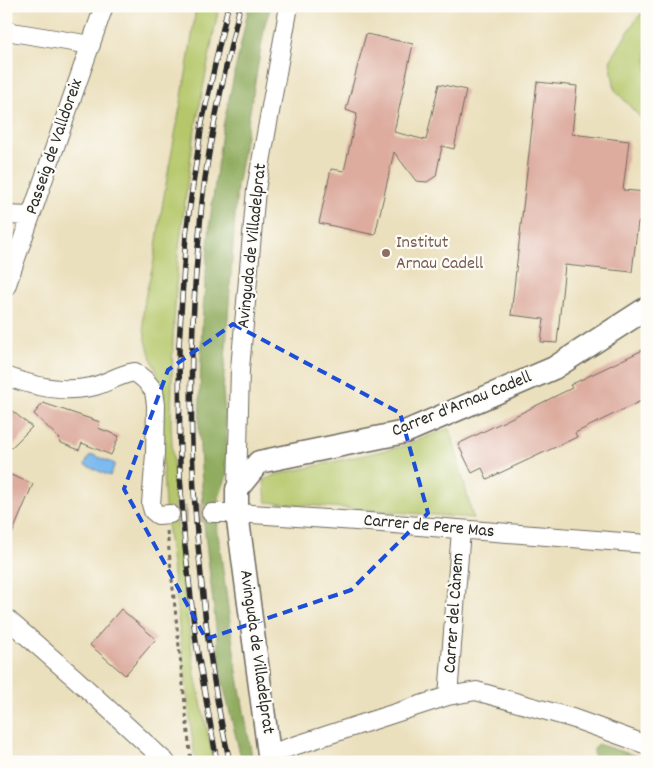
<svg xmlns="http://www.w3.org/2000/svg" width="653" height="768" font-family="Dekko,sans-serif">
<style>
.green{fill:#b5c76a;stroke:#70794a}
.forest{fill:#90ac5e;stroke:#5e6c44}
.water{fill:#7cbaef;stroke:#54728d}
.building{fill:#ddac9f}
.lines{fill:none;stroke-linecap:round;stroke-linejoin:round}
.minor-tunnel{stroke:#c5bca0;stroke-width:18;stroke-dasharray:18 9;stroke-linecap:butt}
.minor-casing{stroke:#6e6a5e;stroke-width:20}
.tertiary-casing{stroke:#6e6a5e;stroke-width:25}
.path{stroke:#6e6a5e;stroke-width:3;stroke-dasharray:4 4;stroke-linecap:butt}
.minor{stroke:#fff;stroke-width:18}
.tertiary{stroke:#fff;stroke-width:22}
.rail-casing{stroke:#2b2b2b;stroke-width:5.5}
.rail{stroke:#fdfcf7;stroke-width:4;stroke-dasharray:11;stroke-linecap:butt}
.marked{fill:none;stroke:#1d4ed8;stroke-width:4;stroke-dasharray:10 6;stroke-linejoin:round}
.education-dot{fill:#8d6e63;stroke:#fdfcf7;stroke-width:2}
.labels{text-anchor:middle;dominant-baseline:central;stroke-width:4.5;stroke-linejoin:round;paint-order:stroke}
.street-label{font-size:18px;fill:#2b2b2b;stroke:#fdfcf7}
.education-label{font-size:18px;fill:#785e54;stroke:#fdfcf7;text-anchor:start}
</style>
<rect width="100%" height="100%" fill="#fdfcf7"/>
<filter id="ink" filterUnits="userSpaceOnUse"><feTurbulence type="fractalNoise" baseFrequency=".02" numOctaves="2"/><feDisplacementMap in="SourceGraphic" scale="10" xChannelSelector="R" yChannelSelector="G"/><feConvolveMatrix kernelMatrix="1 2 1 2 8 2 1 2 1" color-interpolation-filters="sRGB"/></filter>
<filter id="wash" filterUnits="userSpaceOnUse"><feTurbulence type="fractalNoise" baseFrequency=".0096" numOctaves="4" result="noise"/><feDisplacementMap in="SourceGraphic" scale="20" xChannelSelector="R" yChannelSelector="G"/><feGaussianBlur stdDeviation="1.12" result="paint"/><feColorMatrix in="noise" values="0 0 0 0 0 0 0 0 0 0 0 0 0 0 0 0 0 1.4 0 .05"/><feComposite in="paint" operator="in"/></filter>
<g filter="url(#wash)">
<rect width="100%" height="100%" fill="#ebe0bd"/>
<!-- green -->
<path class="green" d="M196,6H219L193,140L178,256L173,338L171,424L175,500L182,576L195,675L214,762H197L194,754L165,506L157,372C150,359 143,333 143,318C143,296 152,275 155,254C166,171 186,89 196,6Z
M647,7V125L615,90L610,61L635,21Z
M450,428L473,518L266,502L264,480L275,475L400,447Z"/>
<!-- forest -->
<path class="forest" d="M249,6H271L265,24L237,187L223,390L229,469L217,504L218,534L236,666L253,762H242L222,680L204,525L199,429L202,323L210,221L222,131Z
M597,744L647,759V762H595L593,752Z"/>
<!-- water -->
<path class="water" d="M93,455L115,464L110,476L85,465L89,456Z"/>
<g id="blocks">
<!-- building -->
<path class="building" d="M366,34L413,44L394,132L426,140L439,84L466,90L454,149L442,146L436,176L427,182L416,181L394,152L375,235L319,223L331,169L344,171L357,114L346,110Z
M537,82L577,86L572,134L629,141L623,190L647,192V223L638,222L632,272L565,265L557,343L541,342L544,319L511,315Z
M647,348V398L575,433L577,437L487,479L482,468L472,473L458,444L572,388L570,385Z
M43,403L100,422L98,428L119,436L111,455L82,443L79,450L59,442L60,439L34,414Z
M6,406L32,427L6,453Z
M6,473L33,484L6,548Z
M121,609L156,639L125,675L90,645Z"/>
</g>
</g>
<g filter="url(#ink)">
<use href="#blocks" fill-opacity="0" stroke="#6e6a5e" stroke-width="1"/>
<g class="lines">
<!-- minor-tunnel -->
<path class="minor-tunnel" d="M170,514L211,513"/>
<defs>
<path id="minor" d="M6,31L91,45
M6,215L30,216
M6,287L104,6
M6,376C32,386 63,393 91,387C106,384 119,374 135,372L145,380L154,391L156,405L155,454L151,504L153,511L158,515L170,514
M237,489L240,369L256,190L289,6
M211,513H237L356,521L647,544
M6,618L76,679L166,762
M448,696L461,530
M269,754L448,696L476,691L572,718L647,745"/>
<path id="tertiary" d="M272,762L269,754L237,513V489L259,462L405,432L554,368L647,308"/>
</defs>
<!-- minor casing -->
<use href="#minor" class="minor-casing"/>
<!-- tertiary casing -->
<use href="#tertiary" class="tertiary-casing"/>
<!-- path -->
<path class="path" d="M167,531L191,762"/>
<!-- minor -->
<use href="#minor" class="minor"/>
<!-- tertiary -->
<use href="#tertiary" class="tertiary"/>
<defs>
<path id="rail" d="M217,762L196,642L185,546L180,475L179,345L186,234L194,177L202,123L228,6
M230,762C215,701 207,638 201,576C189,465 188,359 198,248C200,227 201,207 204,186C212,126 226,66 240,6"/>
</defs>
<!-- rail casing -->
<use href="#rail" class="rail-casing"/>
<!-- rail -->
<use href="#rail" class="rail"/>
</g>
</g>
<!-- marked area -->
<path class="marked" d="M233,324L400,413L428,513L351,590L206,639L124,489L168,370Z"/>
<!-- markers -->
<circle class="education-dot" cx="386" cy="253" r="5"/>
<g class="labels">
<!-- street labels -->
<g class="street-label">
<text transform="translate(55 147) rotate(-71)">Passeig de Valldoreix</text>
<text transform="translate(253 246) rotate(-84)">Avinguda de Villadelprat</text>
<text transform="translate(462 405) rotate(-22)">Carrer d'Arnau Cadell</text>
<text transform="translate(429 527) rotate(5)">Carrer de Pere Mas</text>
<text transform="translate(455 613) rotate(-86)">Carrer del Cànem</text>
<text transform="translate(256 652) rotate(82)">Avinguda de Villadelprat</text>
</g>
<!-- education labels -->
<g class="education-label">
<text x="396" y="243">Institut<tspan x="396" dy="21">Arnau Cadell</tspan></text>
</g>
</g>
<!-- margin -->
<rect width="653" height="768" fill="none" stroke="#fdfcf7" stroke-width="25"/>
</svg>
